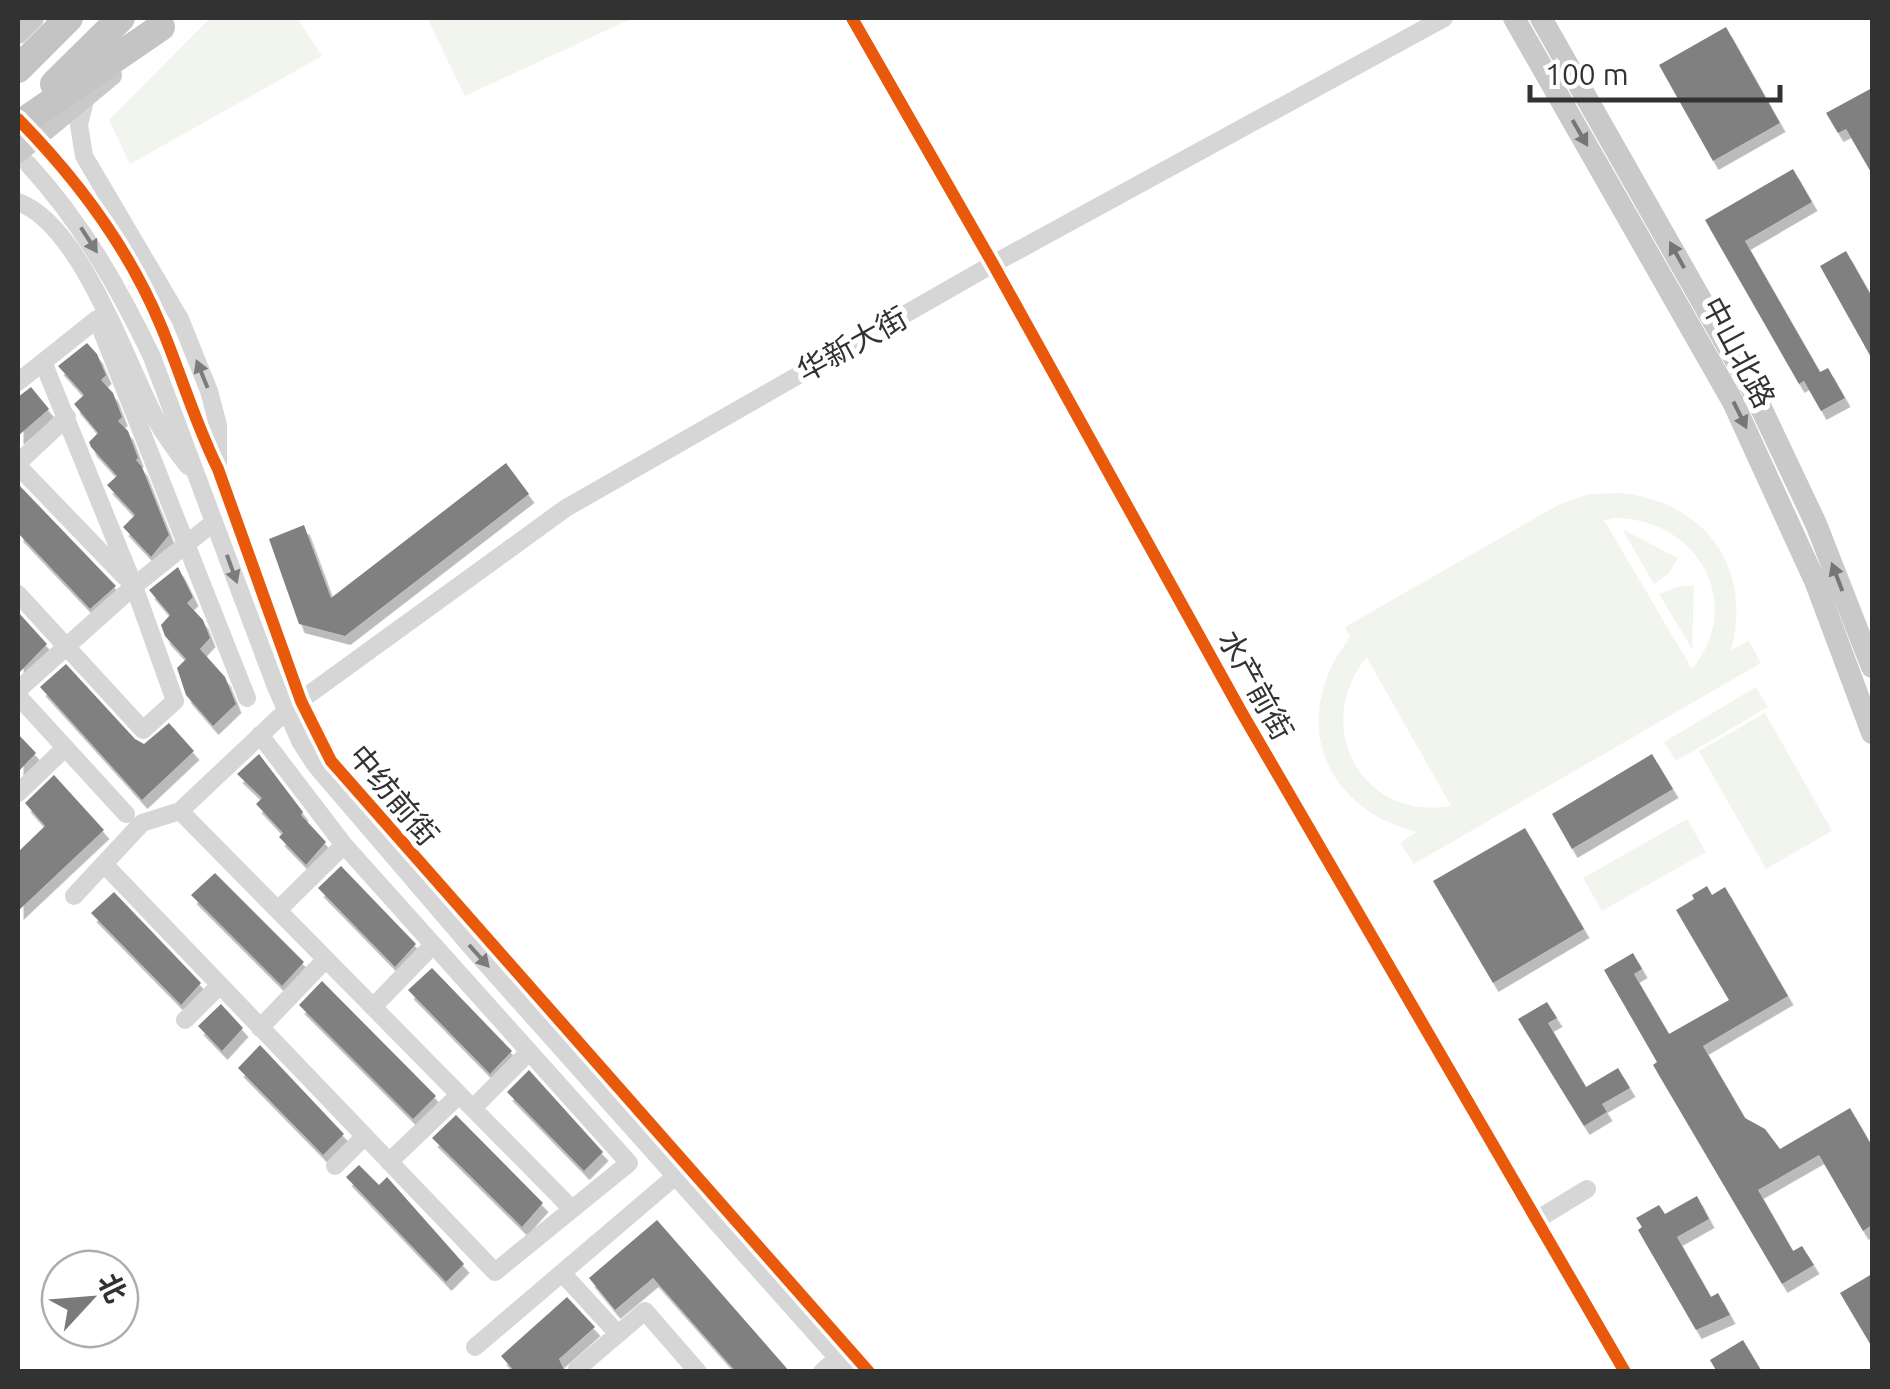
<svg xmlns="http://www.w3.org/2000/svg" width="1890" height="1389" font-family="Ubuntu,'Noto Sans SC',sans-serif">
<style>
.green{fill:#f1f5ed;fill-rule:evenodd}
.building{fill:#808080;filter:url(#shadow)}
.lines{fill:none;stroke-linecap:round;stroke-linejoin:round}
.minor{stroke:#d6d6d6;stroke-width:18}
.major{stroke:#c9c9c9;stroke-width:22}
.highway{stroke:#c4c4c4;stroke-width:28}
.cycleway-casing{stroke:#fff;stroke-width:19}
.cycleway{stroke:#e8590c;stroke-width:12}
.oneway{fill:#767676}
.oneway2{fill:#7c7c7c}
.labels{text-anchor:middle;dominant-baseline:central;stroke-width:10;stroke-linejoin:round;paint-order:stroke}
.street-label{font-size:30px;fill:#323232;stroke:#fff}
</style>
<defs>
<filter id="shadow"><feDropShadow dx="5.5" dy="9" stdDeviation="0" flood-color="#0004"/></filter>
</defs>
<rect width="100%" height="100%" fill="#fff"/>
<!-- green -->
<path class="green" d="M210,18H297L322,56L130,164L109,120Z
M427,18H633L465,96Z
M1622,493C1706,503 1753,567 1731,650L1749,641L1761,663L1414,864L1400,843L1417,832C1342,814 1296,747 1330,670C1335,658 1343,648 1350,637L1345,627L1558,505L1589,494ZM1614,518C1696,518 1747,602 1692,669L1604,520ZM1366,658H1367L1451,806C1362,822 1311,726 1366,658Z
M1622,529L1678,558L1669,573L1654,584Z
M1694,585L1692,649L1659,594L1676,587Z
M1756,687L1768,707L1676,761L1664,742Z
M1765,713L1832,831L1766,869L1699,751Z
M1687,819L1706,852L1602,911L1583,878Z"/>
<!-- building -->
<path class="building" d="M1726,27L1780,123L1713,161L1659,65Z
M1872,88V174L1846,129L1838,133L1826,113Z
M1793,169L1812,202L1745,241L1820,372L1828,368L1845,398L1821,411L1804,381L1799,384L1705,220Z
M1846,251L1872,297V359L1820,266Z
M87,343L97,354L106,375L101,380L113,393L122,417L118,421L128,431L138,458L136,460L142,467L169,535L151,557L123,527L135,515L107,485L117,476L91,447L89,442L98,433L74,404L84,395L58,366Z
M31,387L49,409L18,436V397Z
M506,463L529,494L345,636L299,624L269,539L304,525L331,598Z
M18,484L116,586L90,609L18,533Z
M178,567L193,597L187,603L203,620L210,638L200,649L225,677L236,704L213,726L186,695L177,668L186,659L165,636L161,625L170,615L149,590Z
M18,612L47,644L18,674Z
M66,664L135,739L144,744L169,723L194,751L142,800L40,687Z
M18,734L36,753L18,772Z
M259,754L303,812L301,815L326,842L306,865L279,837L283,833L256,804L262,798L237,774Z
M1652,754L1673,789L1572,849L1552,814Z
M54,775L104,830L18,911V852L45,826L25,803Z
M1525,828L1584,929L1493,983L1433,881Z
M341,866L416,944L395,967L318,888Z
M215,873L304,962L282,986L191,895Z
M1707,886L1712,895L1725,887L1788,996L1703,1046L1745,1118L1765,1129L1780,1149L1850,1108L1872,1146V1225L1863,1231L1819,1155L1758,1190L1793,1251L1802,1246L1814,1265L1782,1284L1653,1065L1657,1062L1604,970L1633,953L1642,969L1634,974L1669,1034L1729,1000L1676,910L1694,899L1692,895Z
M114,892L201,983L181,1005L91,913Z
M432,968L512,1051L490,1074L408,990Z
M322,981L436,1096L413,1119L299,1005Z
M1547,1002L1557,1018L1548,1023L1586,1087L1618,1068L1630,1088L1602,1104L1607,1112L1584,1126L1518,1019Z
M221,1004L243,1028L222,1051L198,1026Z
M260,1045L344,1134L323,1155L238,1068Z
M529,1070L603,1152L584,1171L507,1092Z
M456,1115L543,1203L522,1227L432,1138Z
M359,1165L379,1185L387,1177L464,1264L446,1282L346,1177Z
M1697,1196L1709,1219L1677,1237L1711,1297L1718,1293L1730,1315L1696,1330L1638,1230L1642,1227L1636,1218L1659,1205L1665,1214Z
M657,1220L790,1372H736L653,1278L615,1310L589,1278Z
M1872,1274V1347L1840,1293Z
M567,1297L595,1327L559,1359L565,1372H515L501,1356Z
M1743,1340L1762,1372H1717L1710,1360Z"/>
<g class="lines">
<!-- minor -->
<path class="minor" d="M852,18L993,264L1242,713L1625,1372
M86,96L79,125L84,156L180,319L209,391L218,425V464
M46,148C92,200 133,261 160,324C181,372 195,422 218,469L301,701L331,761L869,1372
M28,164C81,222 118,286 152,357L276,687L301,743L317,767L472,948L850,1372
M18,202C82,225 126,364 157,421C166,438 177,452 188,466
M18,382L97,319L247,698
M18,463L67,417
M18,466L125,577
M18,594L143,730L175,701L134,586L43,362
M18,690L134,586L214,522
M18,696L126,814
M18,793L65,748
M180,811L572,1209
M104,864L495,1272L629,1163L344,845L260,735
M74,896L142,823L180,811L286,711L566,508L993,264L1444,18
M278,910L344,845
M373,1007L432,946
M185,1020L220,985
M260,1028L326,959
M473,1108L529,1052
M389,1162L459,1095
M335,1166L365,1136
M1538,1219L1587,1189
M562,1273L618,1334
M475,1347L685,1168
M579,1372L577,1369L645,1311L698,1372
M822,1372L844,1352"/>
<!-- major -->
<path class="major" d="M1514,18L1733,402L1815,581L1872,733
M1541,18L1754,393L1816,524L1872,667
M18,33L33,18
M18,152L111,75"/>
<!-- highway -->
<path class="highway" d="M18,69L69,18
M54,84L121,18
M18,125L161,27"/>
<defs>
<path id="cycleway" d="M852,18L993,264L1242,713L1625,1372
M18,119C76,178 129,249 161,326C181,374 195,423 218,469L301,701L331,761L869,1372"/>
</defs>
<!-- cycleway casing -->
<use href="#cycleway" class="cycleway-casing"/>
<!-- cycleway -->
<use href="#cycleway" class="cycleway"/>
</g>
<!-- one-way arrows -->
<defs><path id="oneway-solid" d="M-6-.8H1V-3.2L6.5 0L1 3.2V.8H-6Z" transform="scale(2.5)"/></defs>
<g class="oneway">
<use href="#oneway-solid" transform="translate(1580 133) rotate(60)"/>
<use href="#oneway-solid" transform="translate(1677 255) rotate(-119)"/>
<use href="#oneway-solid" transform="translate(1740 415) rotate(64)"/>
<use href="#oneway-solid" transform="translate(1837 577) rotate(-111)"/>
</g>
<g class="oneway2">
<use href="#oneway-solid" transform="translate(89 240) rotate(57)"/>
<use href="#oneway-solid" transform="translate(202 374) rotate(-112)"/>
<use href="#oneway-solid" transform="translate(232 569) rotate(70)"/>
<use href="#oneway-solid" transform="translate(479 956) rotate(48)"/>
</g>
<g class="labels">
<!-- street labels -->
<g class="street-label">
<text transform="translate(852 344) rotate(-29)">华新大街</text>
<text transform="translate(1739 352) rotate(62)">中山北路</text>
<text transform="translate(1256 685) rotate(61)">水产前街</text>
<text transform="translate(394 795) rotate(50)">中纺前街</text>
</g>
</g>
<!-- border -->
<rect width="1890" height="1389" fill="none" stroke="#323232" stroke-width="40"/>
<!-- north arrow -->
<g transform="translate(90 1299) rotate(64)"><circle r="48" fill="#ffffff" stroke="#adadad" stroke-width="2.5"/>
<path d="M0-8L18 38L0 25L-18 38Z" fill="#7a7a7a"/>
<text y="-15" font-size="28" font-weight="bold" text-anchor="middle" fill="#323232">北</text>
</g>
<!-- scale -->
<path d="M1530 85v15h250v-15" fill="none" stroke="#323232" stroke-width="5"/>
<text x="1545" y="85" font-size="30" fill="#323232" stroke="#ffffff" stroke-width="8" paint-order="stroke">100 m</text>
</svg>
